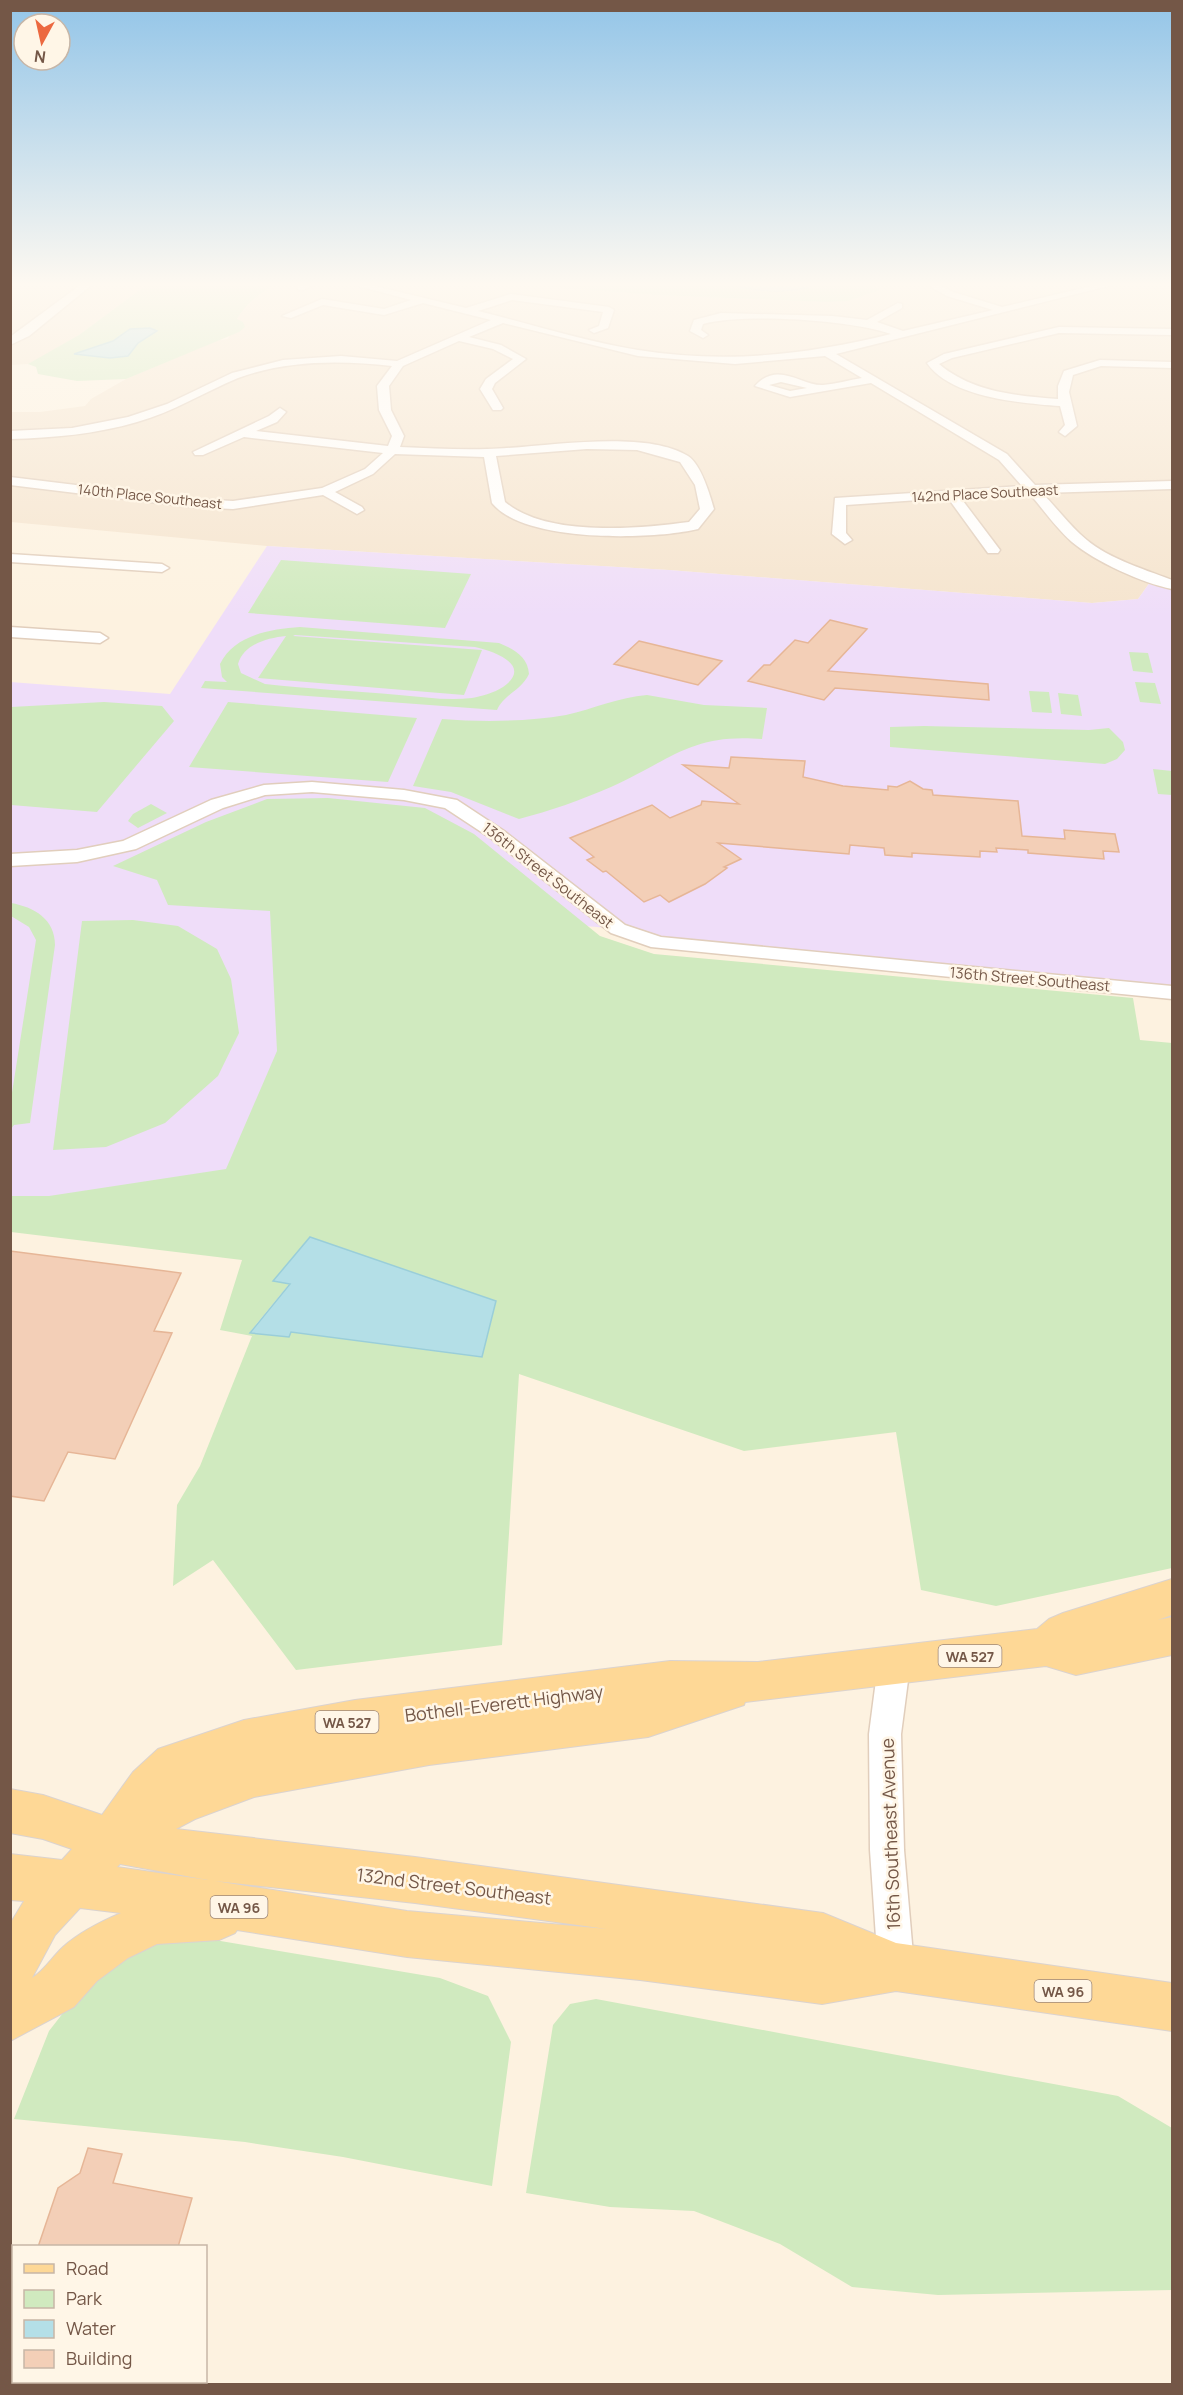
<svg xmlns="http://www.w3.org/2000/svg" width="1183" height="2395" font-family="Manrope,sans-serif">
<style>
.residential{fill:#f5e4ce}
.education{fill:#efddf9}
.green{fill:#d0eabf;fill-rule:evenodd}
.water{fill:#b4dfe7;stroke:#9aced9;stroke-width:1.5}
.building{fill:#f3cfb7;stroke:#e6b697;stroke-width:1.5}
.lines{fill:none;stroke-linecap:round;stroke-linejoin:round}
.minor-casing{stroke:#e1cebc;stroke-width:3}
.major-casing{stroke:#dbd3cf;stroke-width:2}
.minor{fill:#fff;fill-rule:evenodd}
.major{fill:#fed896;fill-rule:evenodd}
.labels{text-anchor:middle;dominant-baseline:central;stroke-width:5;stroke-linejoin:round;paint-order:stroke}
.far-street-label{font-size:14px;fill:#745747;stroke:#fff6e7}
.shield{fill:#fff6e7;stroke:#9e8777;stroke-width:1.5}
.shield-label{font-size:14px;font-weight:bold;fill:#745747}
.street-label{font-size:15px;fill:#745747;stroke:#fff6e7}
.near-street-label{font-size:18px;fill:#745747;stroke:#fff6e7}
</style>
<rect width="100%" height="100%" fill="#fdf2e0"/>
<!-- residential -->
<path class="residential" d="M11,283H149L79,335L44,356L28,364L11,365Z
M279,283H498L656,295L827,302L848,301L880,290L873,283H1172V585L1153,578L1138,599L1092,603L669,570L267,546L11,522L10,412H40L85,406L91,399L126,379L215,341L228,339L242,310L265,290Z"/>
<!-- education -->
<path class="education" d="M267,546L669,570L1092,603L1138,599L1153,578L1172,585V993L717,951L618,929L352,904L217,1243L11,1220L10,682L170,694Z"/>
<!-- green -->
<path class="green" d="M149,283H279C262,291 246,303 237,319L243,322L245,327L239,332L126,379L77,381L38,374L36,367L28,364L79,335Z
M498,283H873L880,290L848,301L827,302L656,295Z
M281,560L471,574L445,628L248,613Z
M300,627L499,643C514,649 528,657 529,674C521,691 504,694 497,710L201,688L205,681L227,682L222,677L220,664C234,635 270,629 300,627ZM295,635L475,647C493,651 534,665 503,687C494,693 482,696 472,698C448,701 423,697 399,695C354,691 309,689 265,684L241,673L238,664C244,644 267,638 286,636L258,678L464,695L482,650L293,636Z
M1129,652L1148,653L1153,673L1133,671Z
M1135,682L1155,683L1161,704L1140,702Z
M1029,691L1049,692L1052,713L1032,712Z
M1058,693L1078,695L1082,716L1061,714Z
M647,695L704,705L767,708L762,739C691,733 671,760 611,787C581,800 550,811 519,819L451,792L413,786L442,719C480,722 525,722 566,715C593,709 619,697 647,695Z
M104,702L162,706L174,721L97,812L11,805V707Z
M228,702L417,718L388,782L189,767Z
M924,726L1089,730L1109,728L1123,742L1125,750L1117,759L1105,764L890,747V727Z
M1153,769L1172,771V795L1158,794Z
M328,798L425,808L474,834L600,936L654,954L1133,998L1140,1040L1172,1043V1568L996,1606L921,1590L896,1432L744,1451L519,1374L502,1645L296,1670L213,1560L173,1586L177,1505L200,1466L252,1336L220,1330L242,1260L11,1232V1196H49L226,1169L277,1051L270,911L168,905L157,880L113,866L206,822L267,799ZM310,1237L496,1301V1302L291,1332H250L290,1283L274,1281Z
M151,804L167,813L138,828L128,821L133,814Z
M11,903C34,907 55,919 55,945L30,1123L14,1125L11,1129V1099L36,940L29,927L11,916Z
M133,920L178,926L217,949L231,979L239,1033L218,1076L165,1123L106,1147L53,1150L82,921Z
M191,1936L440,1978L488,1996L511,2042L492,2186L343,2157L245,2142L14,2119L49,2031L88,1981L134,1949Z
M596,1999L1118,2096L1172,2128V2290L938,2295L852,2287L780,2244L694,2211L610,2207L526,2193L553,2025L570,2004Z"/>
<!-- water -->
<path class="water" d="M724,283H815L808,285V288C781,293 751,291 724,283Z
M150,328L157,331L138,343L128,356L110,358L74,354L113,341L130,329Z
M310,1237L496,1301L482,1357L291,1332L289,1337L250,1333L290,1284L273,1281Z"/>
<!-- building -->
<path class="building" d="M830,620L867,629L828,671L988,684L989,700L835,688L824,700L748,681L764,665H770L795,640L808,643Z
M639,641L722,661L698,685L614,664Z
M731,757L805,761L803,777L843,786L888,790V786L897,787L910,781L923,789L932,790L933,795L1018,801L1022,836L1065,839L1064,830L1115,834L1119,852L1103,851L1104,859L1028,853V850L996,848L997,852L980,851V857L912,853V857L885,855L884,848L850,845L849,854L718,843L741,859L724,867L727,868L705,884L669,902L660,895L644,902L606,871L603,872L587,860L594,857L570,838L652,805L670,818L701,805L702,801L739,804L683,765L729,768Z
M10,1251L181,1273L154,1331L172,1333L115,1459L68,1452L44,1501L10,1496Z
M88,2148L122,2154L113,2183L192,2198L178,2247H38L58,2188L80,2173Z"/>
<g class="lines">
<defs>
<path id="minor" d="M83,283H94L29,336L10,345V337Z
M304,283H316L304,290H298V286Z
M347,283H362L466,308L511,294L609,307L614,310L608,328L594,333L589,330L599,326L603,312L512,300L478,311C531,324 584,341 638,350C725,364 806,355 891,334C849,320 745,313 703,324L701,330L708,335L703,338L690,331L694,320L721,313L832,316L867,320L898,303L902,304V308L877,322L903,331L993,310L947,296L924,283H936L953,292L1002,307L1105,283H1120L836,354L1007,454L1035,485L1172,481V489L1042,493C1055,506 1067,522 1080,534C1105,558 1141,568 1172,580V589C1142,583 1096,562 1072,542C1056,528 1043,509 1029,493L960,497L1000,550L998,553H988L948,498L846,505V533L852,540L845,544L832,534L835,498L1022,486L999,460L871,383L790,397L755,386C778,360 801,386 823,385C836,384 849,380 862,378L825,356L735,364L638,356L503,323L469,337L501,345L526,359L495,383L492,389L503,408L501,410H493L480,389L486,379L513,359L493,349L459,341L403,366L389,386L391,410L404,436L400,447C429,448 458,450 487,449C540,448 643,428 688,456C701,464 710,495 714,509L698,529C652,540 524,543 492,503L484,457L395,454L373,474L335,492L362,507L364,510L357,514L323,495L233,509L191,507L10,485V477L191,499L233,501L322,488L365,469L383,453L244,437L203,455H195L193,452L269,416L280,408L286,412L277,422L256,431L388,446L392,436L379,410L377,386L392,366C340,360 287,360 238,378C204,392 173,412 137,422C96,434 53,438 10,439V431L72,428L128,417L167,404L232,373L283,360L341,356L397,361L491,320L423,303L384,315L323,305L291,318L282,316L322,299L384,309L411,300ZM781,382L807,388L790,391L769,385ZM587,449L637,450L680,462L695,485L700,509L689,522C637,529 547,537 505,502L496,456Z
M993,283H1004L999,286Z
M1059,327L1172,329V335L1059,333L952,358L939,364C972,392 1017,396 1058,399V386L1064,371L1100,360L1172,362V368L1101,366L1073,375L1069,392L1077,426L1065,436L1059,432L1065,425L1060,406C1021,403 951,398 927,363L944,354Z
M10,554L162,564L169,568L162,572L10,562Z
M10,627L100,633L108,638L100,643L10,637Z
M312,782L404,790L457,800L504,831L625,925L661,937L1172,986V999L651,947L611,933L492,839L445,808L404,800L312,792L265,795L223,808L136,849L77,862L10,866V854L77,850L123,841L211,800L264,785Z
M894,1650L905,1654L910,1665L901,1734L904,1850L914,1967L909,1980L896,1985L883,1980L878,1967L870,1850L869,1734L878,1665L883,1654Z"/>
<path id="major" d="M1172,1579V1615L1158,1620L1172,1617V1655L1076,1675L1046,1666L745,1702L744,1705L648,1737L429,1765L254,1797L195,1819L176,1829L415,1857L823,1913L896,1943L1172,1983V2031L896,1991L822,2004L640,1980L407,1957L237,1930L235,1933L219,1940L157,1944L128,1958L97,1981L74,2007L10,2041V1924L24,1901L10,1900V1854L62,1860L72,1849L43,1839L10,1833V1789L43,1795L102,1815L133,1772L158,1749L244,1720L355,1700L670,1661L758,1662L1037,1629L1049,1619L1063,1613ZM120,1864L208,1880L117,1867ZM215,1881L415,1903L607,1929L407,1911ZM80,1908L121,1913C100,1922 80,1932 63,1947C52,1957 45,1970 32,1978L55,1935Z"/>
</defs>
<!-- minor casing -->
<use href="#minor" class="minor-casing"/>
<!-- major casing -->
<use href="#major" class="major-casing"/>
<!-- minor -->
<use href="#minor" class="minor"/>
<!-- major -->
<use href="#major" class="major"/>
</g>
<!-- sky -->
<linearGradient id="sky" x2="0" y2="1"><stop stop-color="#93c5e8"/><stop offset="0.46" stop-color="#fef9f1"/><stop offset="1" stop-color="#fef9f1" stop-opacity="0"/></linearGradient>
<rect width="1183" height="618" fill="url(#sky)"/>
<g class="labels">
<!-- far-street labels -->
<g class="far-street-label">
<text transform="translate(985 493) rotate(-3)">142nd Place Southeast</text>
<text transform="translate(150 496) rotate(6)">140th Place Southeast</text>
</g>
<!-- shield labels -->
<g class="shield">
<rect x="938.5" y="1645" width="63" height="22" rx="4.5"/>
<rect x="315.5" y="1711" width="63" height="22" rx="4.5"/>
<rect x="210.5" y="1896" width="57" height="22" rx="4.5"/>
<rect x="1034.5" y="1980" width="57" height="22" rx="4.5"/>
</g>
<g class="shield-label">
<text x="970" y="1656">WA 527</text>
<text x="347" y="1722">WA 527</text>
<text x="239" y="1907">WA 96</text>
<text x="1063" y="1991">WA 96</text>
</g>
<!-- street labels -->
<g class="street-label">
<text transform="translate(548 875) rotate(38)">136th Street Southeast</text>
<text transform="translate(1030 979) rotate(5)">136th Street Southeast</text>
</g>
<!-- near-street labels -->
<g class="near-street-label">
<text transform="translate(504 1703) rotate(-7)">Bothell-Everett Highway</text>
<text transform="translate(890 1834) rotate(-92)">16th Southeast Avenue</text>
<text transform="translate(454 1886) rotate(7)">132nd Street Southeast</text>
</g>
</g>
<!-- border -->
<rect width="1183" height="2395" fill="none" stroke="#745747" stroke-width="24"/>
<!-- legend -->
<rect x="12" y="2245" width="195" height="138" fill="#fff6e7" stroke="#c7b6a7" stroke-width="1.5"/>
<rect x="24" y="2264" width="30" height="9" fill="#fed896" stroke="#c7b6a7" stroke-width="1.5"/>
<text x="66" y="2275" font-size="18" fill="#745747">Road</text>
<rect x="24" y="2290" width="30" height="18" fill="#d0eabf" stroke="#c7b6a7" stroke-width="1.5"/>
<text x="66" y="2305" font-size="18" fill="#745747">Park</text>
<rect x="24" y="2320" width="30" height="18" fill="#b4dfe7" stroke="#c7b6a7" stroke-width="1.5"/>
<text x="66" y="2335" font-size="18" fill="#745747">Water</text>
<rect x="24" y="2350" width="30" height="18" fill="#f3cfb7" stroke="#c7b6a7" stroke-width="1.5"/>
<text x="66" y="2365" font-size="18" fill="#745747">Building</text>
<!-- north arrow -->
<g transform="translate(42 42) rotate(188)"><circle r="28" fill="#fff6e7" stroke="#c7b6a7" stroke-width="1.5"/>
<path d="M0-4.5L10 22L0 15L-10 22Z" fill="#ec6940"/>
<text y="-9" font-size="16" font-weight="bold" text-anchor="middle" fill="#745747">N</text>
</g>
</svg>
